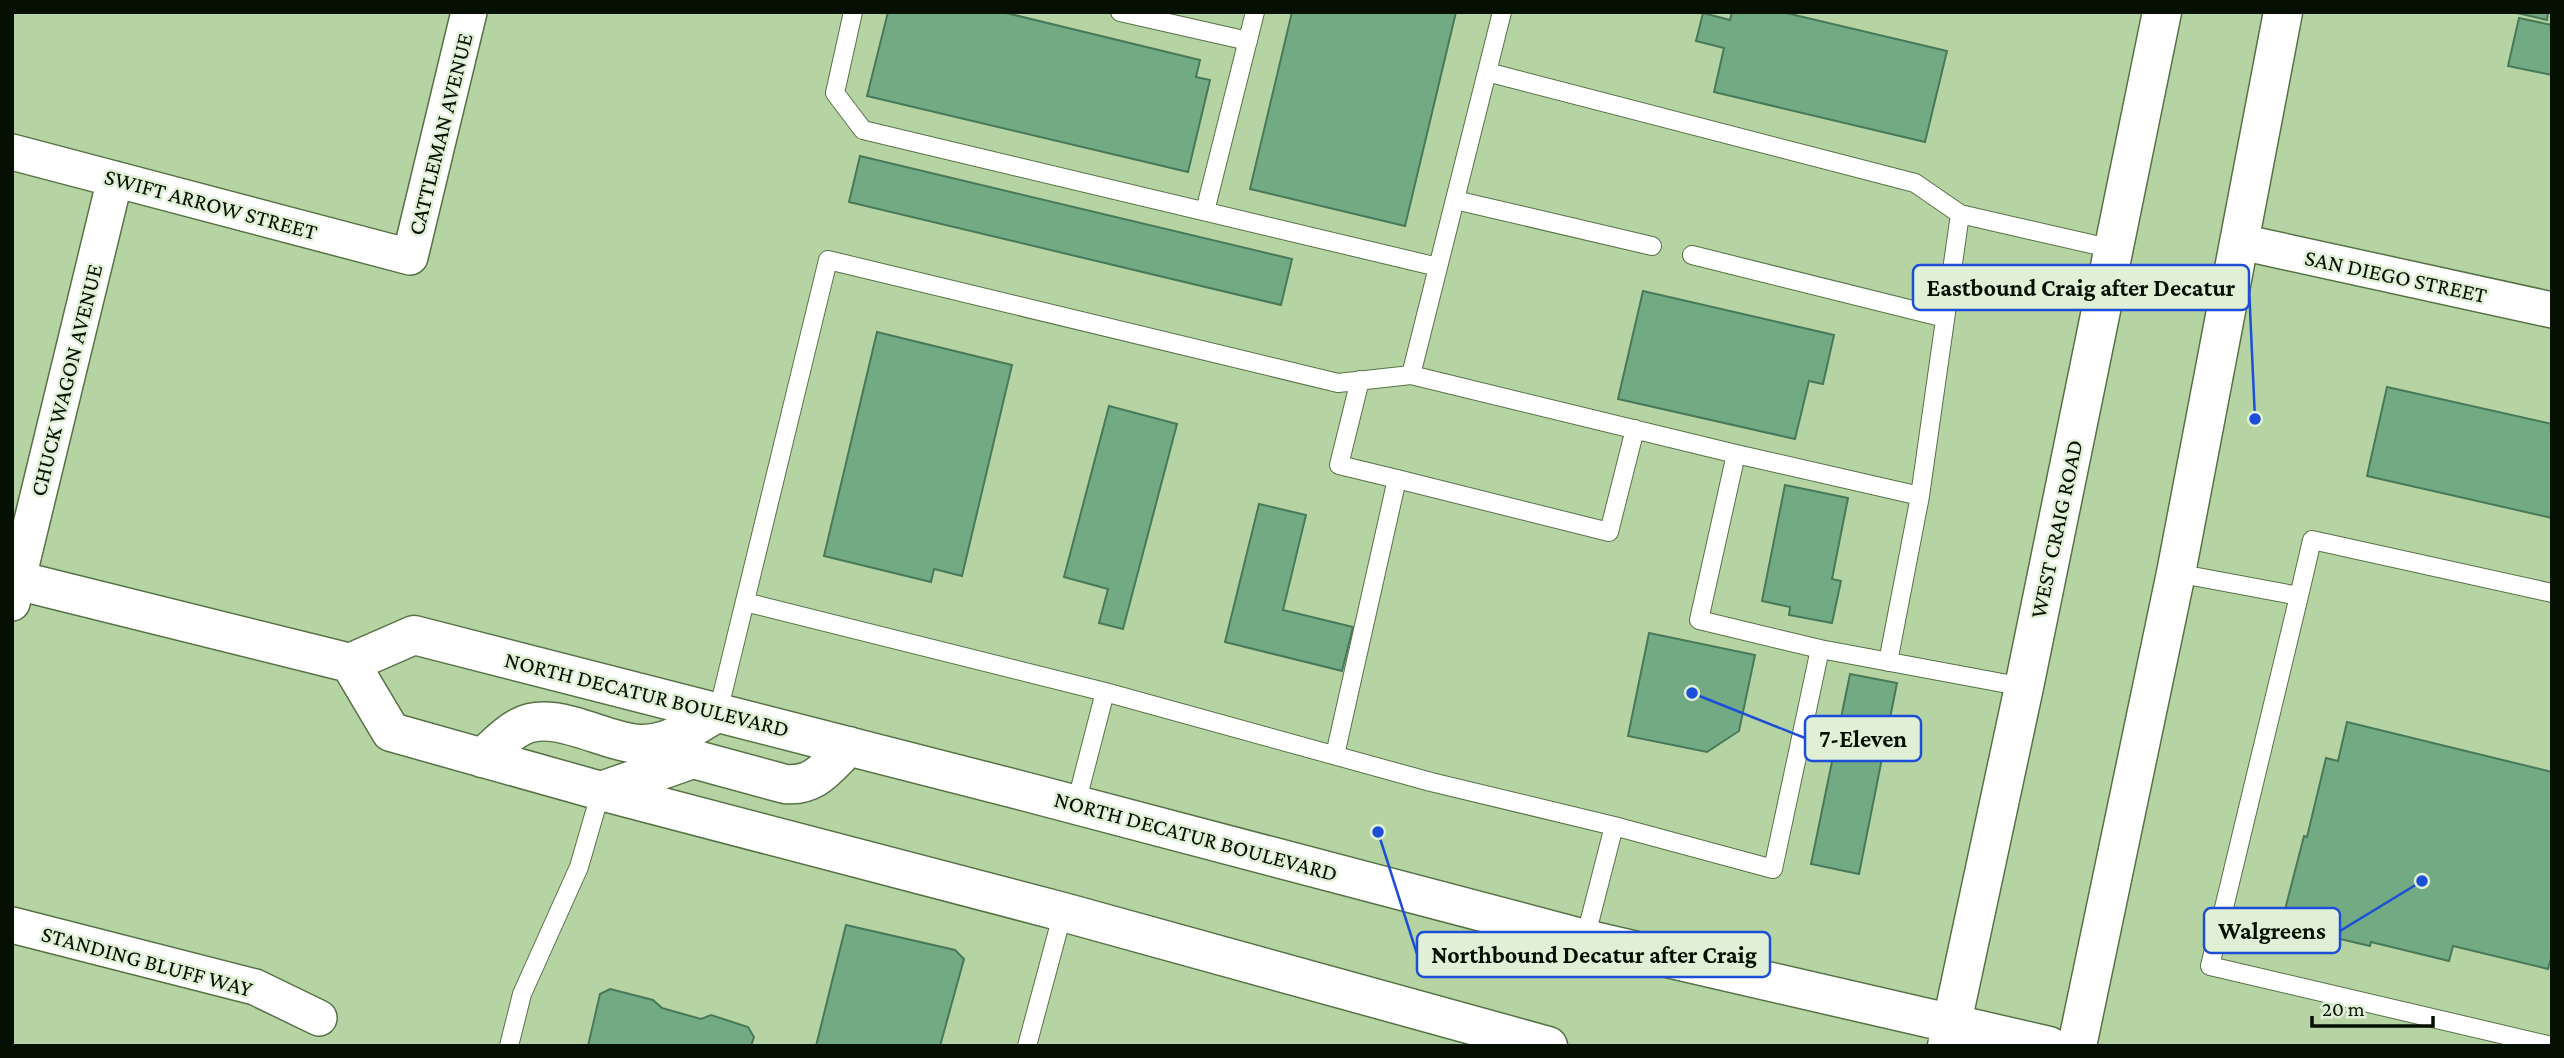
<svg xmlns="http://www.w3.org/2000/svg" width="2564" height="1058" font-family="'Crimson Pro',serif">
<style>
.building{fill:#72aa83;stroke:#487958;stroke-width:2}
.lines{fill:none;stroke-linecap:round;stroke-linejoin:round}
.service-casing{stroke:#577245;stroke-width:20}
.minor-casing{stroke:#577245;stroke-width:38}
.primary-casing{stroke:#577245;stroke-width:41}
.service{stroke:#fff;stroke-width:18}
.minor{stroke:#fff;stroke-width:35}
.primary{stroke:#fff;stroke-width:38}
.labels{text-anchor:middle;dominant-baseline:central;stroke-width:5;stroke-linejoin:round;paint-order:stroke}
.street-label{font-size:23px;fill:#061002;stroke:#e0f0d7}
.leader{fill:none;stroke:#1d4ed8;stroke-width:2.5}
.callout-dot{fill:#1d4ed8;stroke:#e0f0d7;stroke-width:2.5}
.callout{fill:#e0f0d7;stroke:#1d4ed8;stroke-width:2.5}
.callout-label{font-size:24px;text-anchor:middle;font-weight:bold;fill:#061002}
</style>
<rect width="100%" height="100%" fill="#b6d4a3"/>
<!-- building -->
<path class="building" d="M888,12H1002L1200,60L1196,77L1210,80L1188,172L867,96Z
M1292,12H1456L1405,226L1250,189Z
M1732,12H1782L1947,51L1925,142L1714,92L1724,48L1696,41L1703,13L1730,20Z
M2513,12H2548L2547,20Z
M2519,18L2552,25V75L2508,66Z
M860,156L1292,259L1281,305L849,202Z
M1643,291L1834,335L1823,384L1809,381L1795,439L1618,399Z
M877,332L1012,365L962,576L934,569L931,582L824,556Z
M2387,387L2552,424V518L2367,476Z
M1109,406L1177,424L1123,629L1099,623L1108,589L1064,577Z
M1785,485L1848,498L1832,579L1841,581L1832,623L1789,615L1790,607L1762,601Z
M1259,504L1306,515L1283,610L1353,627L1342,671L1225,642Z
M1649,633L1755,655L1739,731L1707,752L1628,736Z
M1850,674L1897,683L1859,874L1811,864Z
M2347,722L2552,772V955L2548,969L2453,946L2449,961L2371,942L2370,946L2281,925L2304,836L2307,837L2326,758L2338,761Z
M846,925L955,950L964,959L940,1046H816Z
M610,989L653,1000L662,1008L701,1019L711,1015L748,1027L754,1037L751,1046H588L600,994Z"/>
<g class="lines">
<defs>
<path id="service" d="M853,12L835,93L863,130L1438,267
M1120,12L1248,41
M1487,72L1915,183L1960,214L2113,249
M1455,200L1652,246
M1205,211L1255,12
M1692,255L1945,318
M1411,375L1736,454L1920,496L1888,662
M1736,454L1699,620L1820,649
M1397,479L1609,532L1635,429
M1920,496L1960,214
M2176,573L2299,596L2312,540L2552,593
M2299,596L2210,966L2552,1046
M745,602L1105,692
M718,712L828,260L1338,383L1411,375L1502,12
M1335,755L1397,479L1339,465L1360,380
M1076,804L1105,692L1431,782L1614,826
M1585,939L1614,826L1773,869L1820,649L2024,687
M509,1046L522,994L579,867L601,791
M1027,1046L1063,912"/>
<path id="minor" d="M12,152L410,257L469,12
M2241,242L2552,310
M12,603L115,179
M12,925L255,987L319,1018"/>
<path id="primary" d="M12,579L350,663L414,635L1027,792L1585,939L2049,1046
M350,663L391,732L601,791L1063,912L1548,1046
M482,758C494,748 506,734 520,727C553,708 605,743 640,744C670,745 694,726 718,712
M601,791L693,759L785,784C816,787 828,766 849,746
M1947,1046L2024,687L2162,12
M2077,1046L2176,573L2283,12"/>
</defs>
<!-- service casing -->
<use href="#service" class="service-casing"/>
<!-- minor casing -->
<use href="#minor" class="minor-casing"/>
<!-- primary casing -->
<use href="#primary" class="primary-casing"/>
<!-- service -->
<use href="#service" class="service"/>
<!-- minor -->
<use href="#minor" class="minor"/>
<!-- primary -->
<use href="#primary" class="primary"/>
</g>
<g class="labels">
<!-- street labels -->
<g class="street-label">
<text transform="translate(440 134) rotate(-76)">CATTLEMAN AVENUE</text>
<text transform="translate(211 204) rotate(15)">SWIFT ARROW STREET</text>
<text transform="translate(2396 276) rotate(12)">SAN DIEGO STREET</text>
<text transform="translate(66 380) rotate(-76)">CHUCK WAGON AVENUE</text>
<text transform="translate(2056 529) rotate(-78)">WEST CRAIG ROAD</text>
<text transform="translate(647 694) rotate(14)">NORTH DECATUR BOULEVARD</text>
<text transform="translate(1196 836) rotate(15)">NORTH DECATUR BOULEVARD</text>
<text transform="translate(147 961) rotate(15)">STANDING BLUFF WAY</text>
</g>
</g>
<!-- callouts -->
<path class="leader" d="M2255 419L2249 287M1692 693L1805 738M2422 881L2340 931M1378 832L1417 954"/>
<g class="callout-dot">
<circle cx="2255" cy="419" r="7"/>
<circle cx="1692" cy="693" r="7"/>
<circle cx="2422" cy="881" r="7"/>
<circle cx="1378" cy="832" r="7"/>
</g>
<g class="callout">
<rect x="1913" y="265" width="336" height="45" rx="7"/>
<rect x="1805" y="716" width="116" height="45" rx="7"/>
<rect x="2204" y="908" width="136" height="45" rx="7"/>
<rect x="1417" y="932" width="353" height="45" rx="7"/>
</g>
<g class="callout-label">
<text x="2081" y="296">Eastbound Craig after Decatur</text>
<text x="1863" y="747">7-Eleven</text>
<text x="2272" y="939">Walgreens</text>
<text x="1594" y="963">Northbound Decatur after Craig</text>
</g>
<!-- border -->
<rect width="2564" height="1058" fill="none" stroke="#061002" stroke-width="28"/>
<!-- scale -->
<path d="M2312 1016v10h121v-10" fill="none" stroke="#061002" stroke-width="3.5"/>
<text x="2322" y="1016" font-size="21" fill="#061002" stroke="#e0f0d7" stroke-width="5" paint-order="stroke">20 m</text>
</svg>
